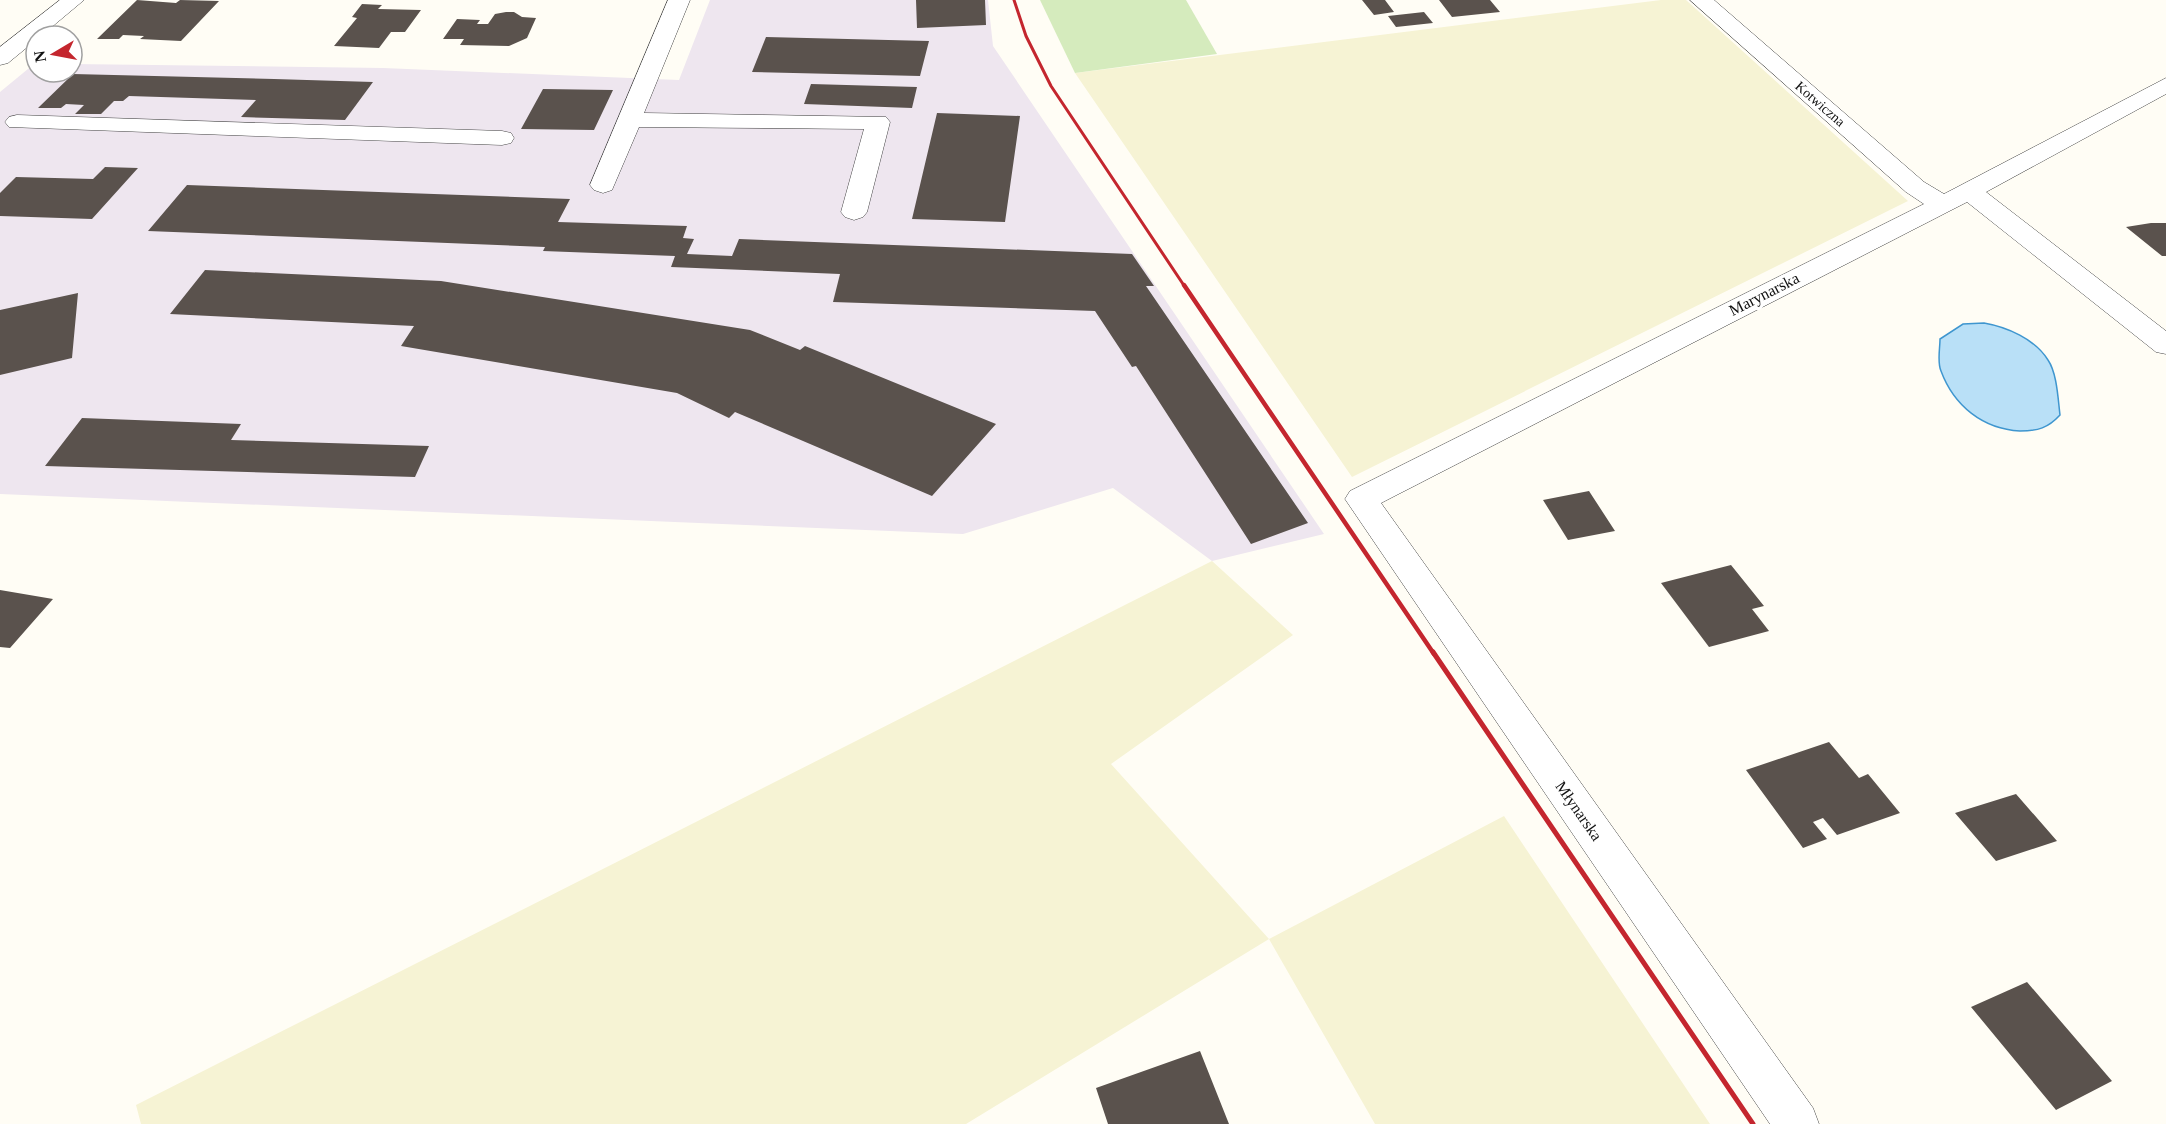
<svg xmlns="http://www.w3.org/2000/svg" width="2166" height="1124" font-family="'Times New Roman',serif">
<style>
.industrial{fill:#eee6ef}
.farmland{fill:#f6f3d4}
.green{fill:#d5ebbd}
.water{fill:#b9e0f7;stroke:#3f96cf;stroke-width:1.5}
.building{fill:#5a524d}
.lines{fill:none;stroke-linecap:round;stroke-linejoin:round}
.minor-casing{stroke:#444;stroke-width:1}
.minor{fill:#fff;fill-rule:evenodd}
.rail-far2{stroke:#c4262e;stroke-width:3}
.rail-far1{stroke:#c4262e;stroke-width:4.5}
.rail{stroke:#c4262e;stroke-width:5}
.labels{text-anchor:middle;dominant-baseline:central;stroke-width:6;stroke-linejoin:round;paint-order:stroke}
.far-street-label{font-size:14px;fill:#111;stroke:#fff}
.street-label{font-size:16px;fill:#111;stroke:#fff}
</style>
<rect width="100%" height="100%" fill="#fffdf5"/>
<!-- industrial -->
<path class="industrial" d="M710,0H988L993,46L1324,534L1212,561L1113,488L963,534L0,494V92L34,64L36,72H72V64L383,68L679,80Z"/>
<!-- farmland -->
<path class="farmland" d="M1661,0H1686L1908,201L1352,477L1075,73Z
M1212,561L1293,635L1111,764L1269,939L1504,816L1710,1124H1375L1269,939L966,1124H141L136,1105Z"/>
<!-- green -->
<path class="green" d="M1040,0H1186L1217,54L1075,73Z"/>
<!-- water -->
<path class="water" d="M1984,323C2007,327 2035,339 2048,360C2057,373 2058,399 2060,415C2048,428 2038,431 2020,431C1983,429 1954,406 1941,371C1937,362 1940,349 1940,339L1963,324Z"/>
<!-- building -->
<path class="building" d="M137,0L176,3L180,0L219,1L181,41L140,39L144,36L123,35L119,39H97Z
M916,0H985L986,25L917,28Z
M1362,0H1385L1394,12L1374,15Z
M1439,0H1490L1500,12L1452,17Z
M362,4L382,5L378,9L421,10L405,32H391L379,48L334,46L357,18L352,17Z
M506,12H514L522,17L536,18L527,38L509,46L460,45L464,39H443L457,19L480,20L477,24H488L495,14Z
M1424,12L1433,23L1396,27L1388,16Z
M766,37L929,41L920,76L752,72Z
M73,74L274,79L373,82L345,120L241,117L256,100L129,96L123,101H114L101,114H75L84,105L66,104L61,108H38Z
M811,84L917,87L912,108L804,104Z
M543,89L613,90L594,130L521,129Z
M937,113L1020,116L1005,222L912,219Z
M105,167L138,168L92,219L0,216V193L16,177L93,179Z
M187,185L570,199L558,222L687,226L683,238L694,239L687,254L732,256L739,239L1132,254L1154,286H1146L1308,523L1251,544L1136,366L1132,367L1095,311L833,302L840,274L671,267L675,256L543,251L545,247L148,231Z
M2151,223H2166V256H2162L2126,227Z
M205,270L441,281L750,330L800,350L805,346L996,424L932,496L735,412L729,418L677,393L401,346L414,326L170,314Z
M78,293L72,358L0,375V310Z
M82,418L241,424L231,440L429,446L415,477L45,466Z
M1589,491L1615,531L1568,540L1543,500Z
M1731,565L1764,606L1752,609L1769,631L1709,647L1661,583Z
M0,590L53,599L10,648L0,647Z
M1829,742L1859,778L1868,774L1900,813L1837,835L1823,818L1813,822L1827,839L1803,848L1746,770Z
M2016,794L2057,841L1996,861L1955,813Z
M2027,982L2112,1081L2056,1110L1971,1007Z
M1200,1051L1229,1124H1108L1096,1088Z"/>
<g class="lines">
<defs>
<path id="minor" d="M60,0H84L41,36H36V40L8,63L0,65V47Z
M668,0H690L644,113L886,117L890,122L867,212L863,217L854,220L845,217L841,212L864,129L639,127L612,190L603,193L594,190L590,185Z
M1690,0H1714L1924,182L1944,194L2166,78V94L1986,192L2166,331V354L2156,352L1967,202L1381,503L1813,1108L1819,1124H1770L1345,499L1350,491L1924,204L1906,192Z
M17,115L502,131L511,133L514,138L511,143L502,145L9,127L5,122L9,117Z"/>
</defs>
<!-- minor casing -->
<use href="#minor" class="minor-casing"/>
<!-- minor -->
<use href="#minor" class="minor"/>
<!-- rail-far2 -->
<path class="rail-far2" d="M1014,0L1026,36L1051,86L1185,287"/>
<!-- rail-far1 -->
<path class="rail-far1" d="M1184,285L1434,654"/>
<!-- rail -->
<path class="rail" d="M1433,652L1753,1124"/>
</g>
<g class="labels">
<!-- far-street labels -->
<g class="far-street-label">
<text transform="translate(1820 104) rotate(41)">Kotwiczna</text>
</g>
<!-- street labels -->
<g class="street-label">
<text transform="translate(1764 294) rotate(-27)">Marynarska</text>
<text transform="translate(1579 811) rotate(55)">Młynarska</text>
</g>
</g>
<!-- north arrow -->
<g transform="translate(54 54) rotate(260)"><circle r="28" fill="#ffffff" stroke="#a0a0a0" stroke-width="1.5"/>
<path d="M0-4.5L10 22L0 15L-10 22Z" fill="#c4262e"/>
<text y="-9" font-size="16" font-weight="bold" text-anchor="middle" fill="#111111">N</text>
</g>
</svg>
